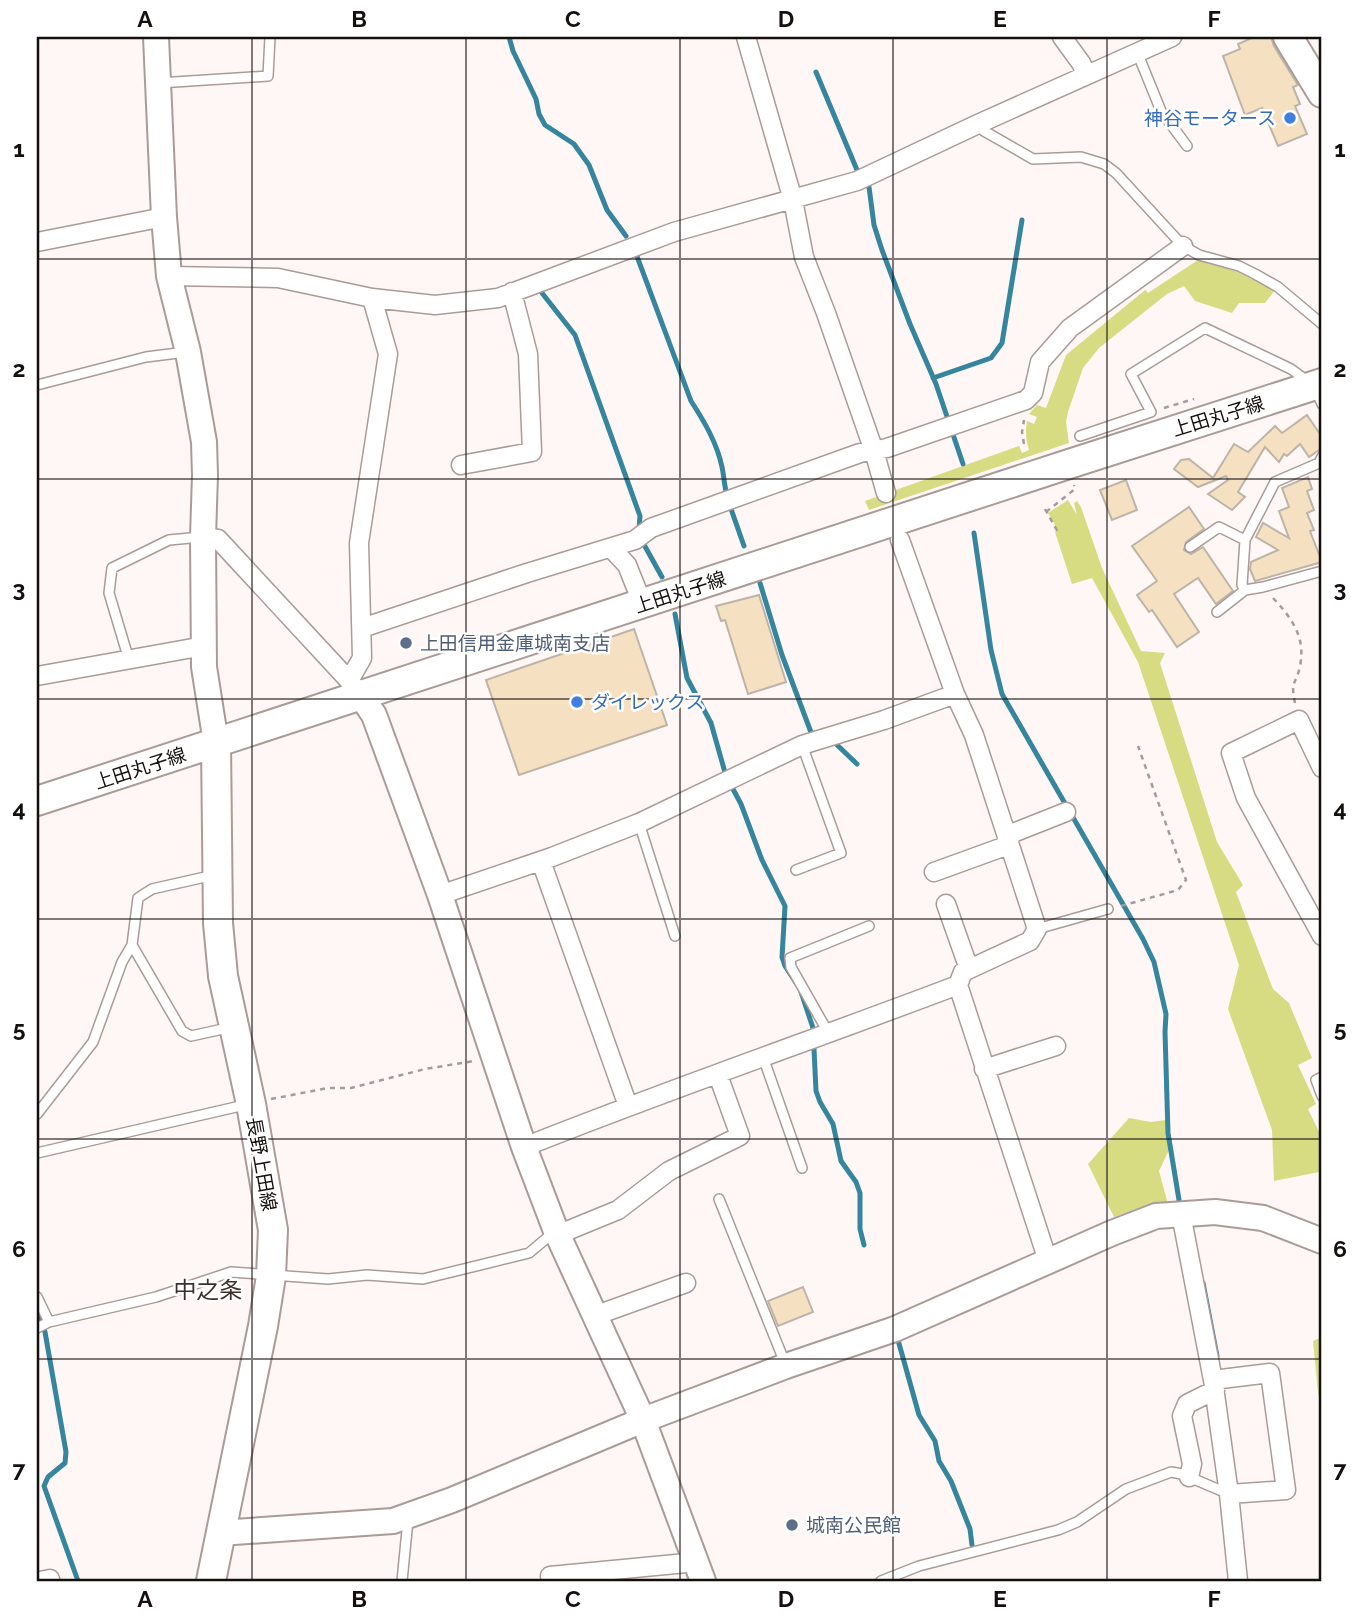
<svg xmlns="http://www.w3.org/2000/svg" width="1359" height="1618" font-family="Raleway,'Noto Sans JP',sans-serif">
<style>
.green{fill:#d7dc82}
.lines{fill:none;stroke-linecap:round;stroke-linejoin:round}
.stream{stroke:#35859f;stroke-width:5}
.building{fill:#f6e0c2;stroke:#bdb4a8;stroke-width:2}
.lane-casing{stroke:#ab9b96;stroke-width:12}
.street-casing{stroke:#ab9b96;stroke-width:21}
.secondary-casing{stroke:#ab9b96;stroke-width:28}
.primary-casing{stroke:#ab9b96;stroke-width:32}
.path{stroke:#a39c9a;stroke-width:2.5;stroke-dasharray:5 5;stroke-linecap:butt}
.lane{stroke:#fff;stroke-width:9}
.street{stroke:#fff;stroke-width:18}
.secondary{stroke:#fff;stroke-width:24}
.primary{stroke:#fff;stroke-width:28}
.grid{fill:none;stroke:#15100e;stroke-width:2;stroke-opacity:0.55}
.shop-dot{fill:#3f7fe0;stroke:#fff;stroke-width:2.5}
.service-dot{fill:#5c6f8a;stroke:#fff;stroke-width:2.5}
.labels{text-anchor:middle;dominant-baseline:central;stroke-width:5;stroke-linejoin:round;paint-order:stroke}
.shop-label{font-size:19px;fill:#366cbe;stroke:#fff;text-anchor:end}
.street-label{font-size:19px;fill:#15100e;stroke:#fff}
.service-label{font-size:19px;fill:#4e5e75;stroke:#fff;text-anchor:start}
.quarter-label{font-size:23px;fill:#3d302c;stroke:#fff}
.neatline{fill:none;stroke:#15100e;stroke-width:2.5}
.grid-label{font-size:23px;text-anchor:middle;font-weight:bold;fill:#15100e}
</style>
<rect width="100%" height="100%" fill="#fef7f5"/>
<!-- green -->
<path class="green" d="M1198,260L1238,272L1275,290L1265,303H1239L1232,313L1195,301L1184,286L1167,294L1099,348L1083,368L1068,412L1066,422L1069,443L869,510L865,501L1019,446L1022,453L1029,450C1026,440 1025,431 1027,421L1034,424L1037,417L1029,414L1037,405L1046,408L1066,355L1145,290L1148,293Z
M1068,500L1077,515L1074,503L1077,501L1081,507L1102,568L1141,651L1165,653L1160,663L1217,842L1243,885L1236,892L1273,989L1289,1003L1312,1058L1298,1065L1316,1104L1308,1109L1322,1138V1212H1320L1319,1172L1274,1181L1272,1130L1228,1009L1239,965L1138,662L1092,578L1072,584L1055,532L1058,530L1048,513Z
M1129,1118L1151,1122L1166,1120L1169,1150L1159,1171L1168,1204L1152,1203L1114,1217L1088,1164Z
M1322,1333V1413L1318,1392L1313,1341L1320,1338Z"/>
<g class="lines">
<!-- stream -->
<path class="stream" d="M509,37L513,51L536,99L539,114L545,125L574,144L589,165L607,210L626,236
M816,72L857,170
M869,187L874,225L882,250L910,324L936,384L963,464
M635,251L691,401C704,421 717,443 722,467C724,476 724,485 727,495
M542,293L575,335L640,516L639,529
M933,378L991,358L1002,343L1022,220
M730,506L744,546
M974,533L991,650L1002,694L1143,939L1154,962L1166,1014L1165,1032L1168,1133L1180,1206
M642,541L662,577
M760,583L782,655L812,735L817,736
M675,614L687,678L711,723L726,776L741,804L762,860L785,906L782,957L785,966L800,989L813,1028L816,1091L820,1102L833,1124L841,1161L856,1182L860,1193V1229L864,1245
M833,741L857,764
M1203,1283L1217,1356
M37,1311L45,1332L66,1452L65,1463L48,1477L44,1486L78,1581
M898,1340L919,1415L935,1441L939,1461L951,1481L970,1529L972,1545"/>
</g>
<!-- building -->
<path class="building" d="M1254,37H1271L1274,46L1298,85L1293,87L1300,104L1295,106L1307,134L1278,146L1262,108L1245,115L1223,56L1240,49L1238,44Z
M1307,415L1322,437V448L1309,457L1300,444L1287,456L1284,454L1279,462L1265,447L1238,492L1245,497L1232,510L1208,494L1228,480L1226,476L1198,487L1174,469L1181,460L1189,459L1213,478L1234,444L1248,452L1275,426L1282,433Z
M1308,477L1312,489L1307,491L1314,510L1307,513L1314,530L1310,531L1322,562L1255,581L1250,569L1251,562L1278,550L1256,537L1263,523L1289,538L1279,511L1289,507L1282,488Z
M1126,480L1137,510L1112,520L1100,490Z
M1189,507L1204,529L1186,542L1184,550L1191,554L1203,547L1233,591L1216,604L1198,578L1174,594L1199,632L1177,647L1152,610L1149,612L1137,595L1157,581L1132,546Z
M759,595L786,682L748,694L725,620L721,621L716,606Z
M634,629L667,725L519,775L486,680Z
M803,1287L813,1312L778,1326L768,1301Z"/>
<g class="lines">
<defs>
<path id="lane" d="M1137,52L1161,111L1187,146
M159,83L268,76L270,37
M978,124L984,131L1033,159L1081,157L1104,164L1116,173L1183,246L1199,255L1239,266L1255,274L1278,287L1322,324
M37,385L146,357L186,352
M1080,436L1151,412L1131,374L1205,328L1291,369L1314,386L1322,404
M1190,547L1219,527L1245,540
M1245,590L1242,585L1245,540L1275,482L1319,463L1322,457
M1217,612L1245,590L1263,587L1322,571
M129,660L109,593L112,568L169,540L201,537
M639,823L675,936
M796,870L841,853L802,745
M1037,929L1108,909
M132,945L182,1031L191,1036L232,1027
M829,1034L791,967L790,958L869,926
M763,1057L802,1168
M1322,1077L1316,1080L1322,1096
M37,1114L93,1042L122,962L132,945L138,898L152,889L214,875
M37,1153L249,1104
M719,1199L785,1363
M37,1297L49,1322
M37,1328L49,1322L156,1297L231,1272L328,1279L367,1275L423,1279L529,1253L554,1232
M402,1581L408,1520
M881,1581L919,1566L1058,1530L1077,1522L1126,1489L1171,1472L1182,1474L1229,1494"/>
<path id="street" d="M746,37L793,200L804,257L826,313L874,451L886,493
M1062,37L1081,63L1086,74
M37,242L164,217
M169,276L278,278L372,298L435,305L498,298L674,232L857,181L978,124L1172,37
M461,465L532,452L528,354L512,292
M203,537L218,539L355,687
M900,540L955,694L974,735L1037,929L1030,941L963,972L958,985L1048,1261
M611,548L627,565L643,605
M362,628L527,573L635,540L651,528L860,453L887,448L1026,400L1033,393L1040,362L1070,328L1183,246
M37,676L204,646
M350,679L362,658L359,543L388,354L372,298
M1322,768L1299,720L1231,753L1246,798L1322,936
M541,861L628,1106
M934,872L1003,847L1013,833L1066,812
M440,895L552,857L639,823L802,745L884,720L955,694
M946,904L969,969
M984,1069L1056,1046
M524,1147C667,1090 813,1040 958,985
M1181,1214L1213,1380L1229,1494L1238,1581
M557,1235L618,1210L669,1171L740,1136L718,1075
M594,1316L686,1283
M1213,1380L1270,1373L1286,1490L1229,1494
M1189,1477L1192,1464L1182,1416L1187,1404L1215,1390
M40,1581L50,1579
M551,1581L550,1576L697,1562"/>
<path id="secondary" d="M156,37L164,217L169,276L188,352L204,442L205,475L203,537L204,667L216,743
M362,697L374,715L440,895L524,1147L556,1231L643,1420L703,1581
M220,1533L393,1521L452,1500L643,1420L786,1366L895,1329L1112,1233L1156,1216L1215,1212L1263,1218L1322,1241"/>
<path id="primary" d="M1288,37L1322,93
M37,801L1069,464L1322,383
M211,1581L263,1326L271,1276L273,1230L251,1104L223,976L218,923L216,743"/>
</defs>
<!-- lane casing -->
<use href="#lane" class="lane-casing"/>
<!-- street casing -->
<use href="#street" class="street-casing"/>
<!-- secondary casing -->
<use href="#secondary" class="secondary-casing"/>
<!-- primary casing -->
<use href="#primary" class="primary-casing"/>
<!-- path -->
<path class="path" d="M1164,408L1194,399
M1024,444L1022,432L1024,420
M1045,509L1059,534
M1046,512L1075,489L1074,485
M1273,598C1292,618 1306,638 1300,666C1296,686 1290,679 1295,703
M1121,906L1178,890L1186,880L1138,746
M271,1099L328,1088H351L425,1069L474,1061"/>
<!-- lane -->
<use href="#lane" class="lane"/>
<!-- street -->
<use href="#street" class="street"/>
<!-- secondary -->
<use href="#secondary" class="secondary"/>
<!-- primary -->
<use href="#primary" class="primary"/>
</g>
<!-- grid -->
<path class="grid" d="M252,37V1581M466,37V1581M680,37V1581M893,37V1581M1107,37V1581M37,259H1322M37,479H1322M37,699H1322M37,919H1322M37,1139H1322M37,1359H1322"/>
<!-- markers -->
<g class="shop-dot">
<circle cx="1290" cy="118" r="7"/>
<circle cx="577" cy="702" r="7"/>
</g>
<g class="service-dot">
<circle cx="406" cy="643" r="7"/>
<circle cx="792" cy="1525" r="7"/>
</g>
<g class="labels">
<!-- shop labels -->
<g class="shop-label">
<text x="1276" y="118">神谷モータース</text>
<text x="591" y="702" text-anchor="start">ダイレックス</text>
</g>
<!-- street labels -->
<g class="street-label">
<text transform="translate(1218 416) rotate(-17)">上田丸子線</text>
<text transform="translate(680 592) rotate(-18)">上田丸子線</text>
<text transform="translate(140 768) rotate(-18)">上田丸子線</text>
<text transform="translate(262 1164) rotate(80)">長野上田線</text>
</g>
<!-- service labels -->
<g class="service-label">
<text x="420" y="643">上田信用金庫城南支店</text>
<text x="806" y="1525">城南公民館</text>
</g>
<!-- quarter labels -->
<g class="quarter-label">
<text x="208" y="1289">中之条</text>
</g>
</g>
<!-- border -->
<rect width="1359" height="1618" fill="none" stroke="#ffffff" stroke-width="77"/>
<rect x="38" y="38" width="1282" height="1542" class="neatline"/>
<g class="grid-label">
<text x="145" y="27">A</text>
<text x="359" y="27">B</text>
<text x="573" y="27">C</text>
<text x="786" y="27">D</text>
<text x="1000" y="27">E</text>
<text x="1214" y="27">F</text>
<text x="19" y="157">1</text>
<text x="1340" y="157">1</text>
<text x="19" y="377">2</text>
<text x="1340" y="377">2</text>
<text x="19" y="597">3</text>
<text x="1340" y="597">3</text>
<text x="19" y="817">4</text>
<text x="1340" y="817">4</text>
<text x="19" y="1037">5</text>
<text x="1340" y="1037">5</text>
<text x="19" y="1257">6</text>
<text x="1340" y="1257">6</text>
<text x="19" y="1477">7</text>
<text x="1340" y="1477">7</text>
<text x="145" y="1607">A</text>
<text x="359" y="1607">B</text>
<text x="573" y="1607">C</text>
<text x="786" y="1607">D</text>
<text x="1000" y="1607">E</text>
<text x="1214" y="1607">F</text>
</g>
</svg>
